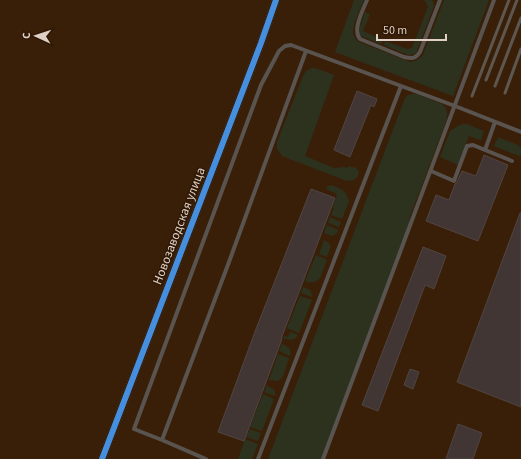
<svg xmlns="http://www.w3.org/2000/svg" width="521" height="459" font-family="'Source Sans 3',sans-serif">
<style>
.built{fill:#391f08}
.green{fill:#2d321f}
.building{fill:#413633;stroke:#504543}
.lines{fill:none;stroke-linecap:round;stroke-linejoin:round}
.service{stroke:#59544f;stroke-width:4}
.minor{stroke:#59544f;stroke-width:8}
.rail{stroke:#5e5750;stroke-width:3}
.cycleway-casing{stroke:#2f1906;stroke-width:8}
.cycleway{stroke:#468fdf;stroke-width:6}
.labels{text-anchor:middle;dominant-baseline:central;stroke-width:3;stroke-linejoin:round;paint-order:stroke}
.street-label{font-size:13px;fill:#dfcfc4;stroke:#2f1906}
</style>
<rect width="100%" height="100%" fill="#261a0f"/>
<!-- built -->
<path class="built" d="M0,0H521V459H0Z"/>
<!-- green -->
<path class="green" d="M354,0H364C361,7 353,24 353,31C353,35 355,38 357,41L410,62C416,61 419,59 423,55L444,0H489L453,96L335,52Z
M423,0H431L433,1L434,6L416,53L411,55H408L384,45L385,41L407,49L412,48L428,7L426,2Z
M365,12L370,14L363,31L383,40L381,44L361,36L359,34L360,27Z
M312,68H315L334,75L305,156L334,168L344,167L348,168L349,166L356,168L359,172C358,180 351,182 344,180L282,156L277,149V142L303,76L306,71Z
M413,94H417L442,104L446,108L447,112V119L409,219L410,225L323,459H268L405,98L408,95Z
M463,124H467L484,131L481,140L469,136L458,165L440,157L450,131L458,126Z
M498,137L518,145L521,148V154L519,156L494,146Z
M330,185C339,187 347,191 349,201L342,219L331,215L334,208L333,207L337,194L326,189L327,187Z
M330,217L341,222L339,227L328,223Z
M327,225L338,230L337,233L332,236L324,233Z
M324,240L329,243L331,246L327,257L319,254Z
M316,255L327,260L320,278C316,283 311,283 305,281Z
M303,287L310,290L312,295V297L301,293Z
M300,296L312,300L299,333L287,328Z
M290,332L298,335L296,338L291,340L279,337L280,335L284,337L285,336L288,337Z
M282,344C288,346 292,349 290,356L279,351Z
M278,354L289,358L283,376L282,378L277,381L269,380Z
M267,385H268V387C273,387 276,391 275,396L264,392Z
M263,394L274,399L262,431L250,427Z
M250,429L261,433L258,441L246,437Z
M245,439L258,444L252,459H238Z"/>
<!-- building -->
<path class="building" d="M357,91L377,99L374,107L371,105L350,157L334,150Z
M484,155L508,165L478,241L426,221L436,195L449,200L455,184L457,182L462,171L476,176Z
M311,189L335,198L281,339H282L244,441L218,432L256,329Z
M520,213H521V407L457,382Z
M423,247L446,256L434,289L425,285L378,411L362,405Z
M410,369L419,372L413,389L404,385Z
M458,424L482,433L473,459H446Z"/>
<g class="lines">
<!-- service -->
<path class="service" d="M367,0C363,10 352,30 360,39L404,57C412,59 415,59 420,52L440,0
M485,150L512,161
M431,171L454,181L467,146L473,145L485,150L495,122
M162,440L134,429L261,85L279,51L285,46L291,45L455,106L521,132
M206,459L162,440L229,262L306,51
M258,459L401,86
M323,459L494,0"/>
<!-- minor -->
<path class="minor" d="M102,459L261,43L276,0"/>
<!-- rail -->
<path class="rail" d="M486,80L517,0
M495,86L521,18
M505,93L521,49
M472,96L509,0"/>
<defs>
<path id="cycleway" d="M102,459L261,43L276,0"/>
</defs>
<!-- cycleway casing -->
<use href="#cycleway" class="cycleway-casing"/>
<!-- cycleway -->
<use href="#cycleway" class="cycleway"/>
</g>
<g class="labels">
<!-- street labels -->
<g class="street-label">
<text transform="translate(179 226) rotate(-69)">Новозаводская улица</text>
</g>
</g>
<!-- north arrow -->
<g transform="translate(36 36) rotate(273)" stroke="#2f1906" stroke-width="3" paint-order="stroke">
<path d="M0-3L7 15L0 10L-7 15Z" fill="#dfcfc4"/>
<text y="-6" font-size="11" font-weight="bold" text-anchor="middle" fill="#dfcfc4">С</text>
</g>
<!-- scale -->
<path d="M377 34v6h69v-6" fill="none" stroke="#dfcfc4" stroke-width="2"/>
<text x="383" y="34" font-size="12" fill="#dfcfc4" stroke="#2f1906" stroke-width="3" paint-order="stroke">50 m</text>
</svg>
